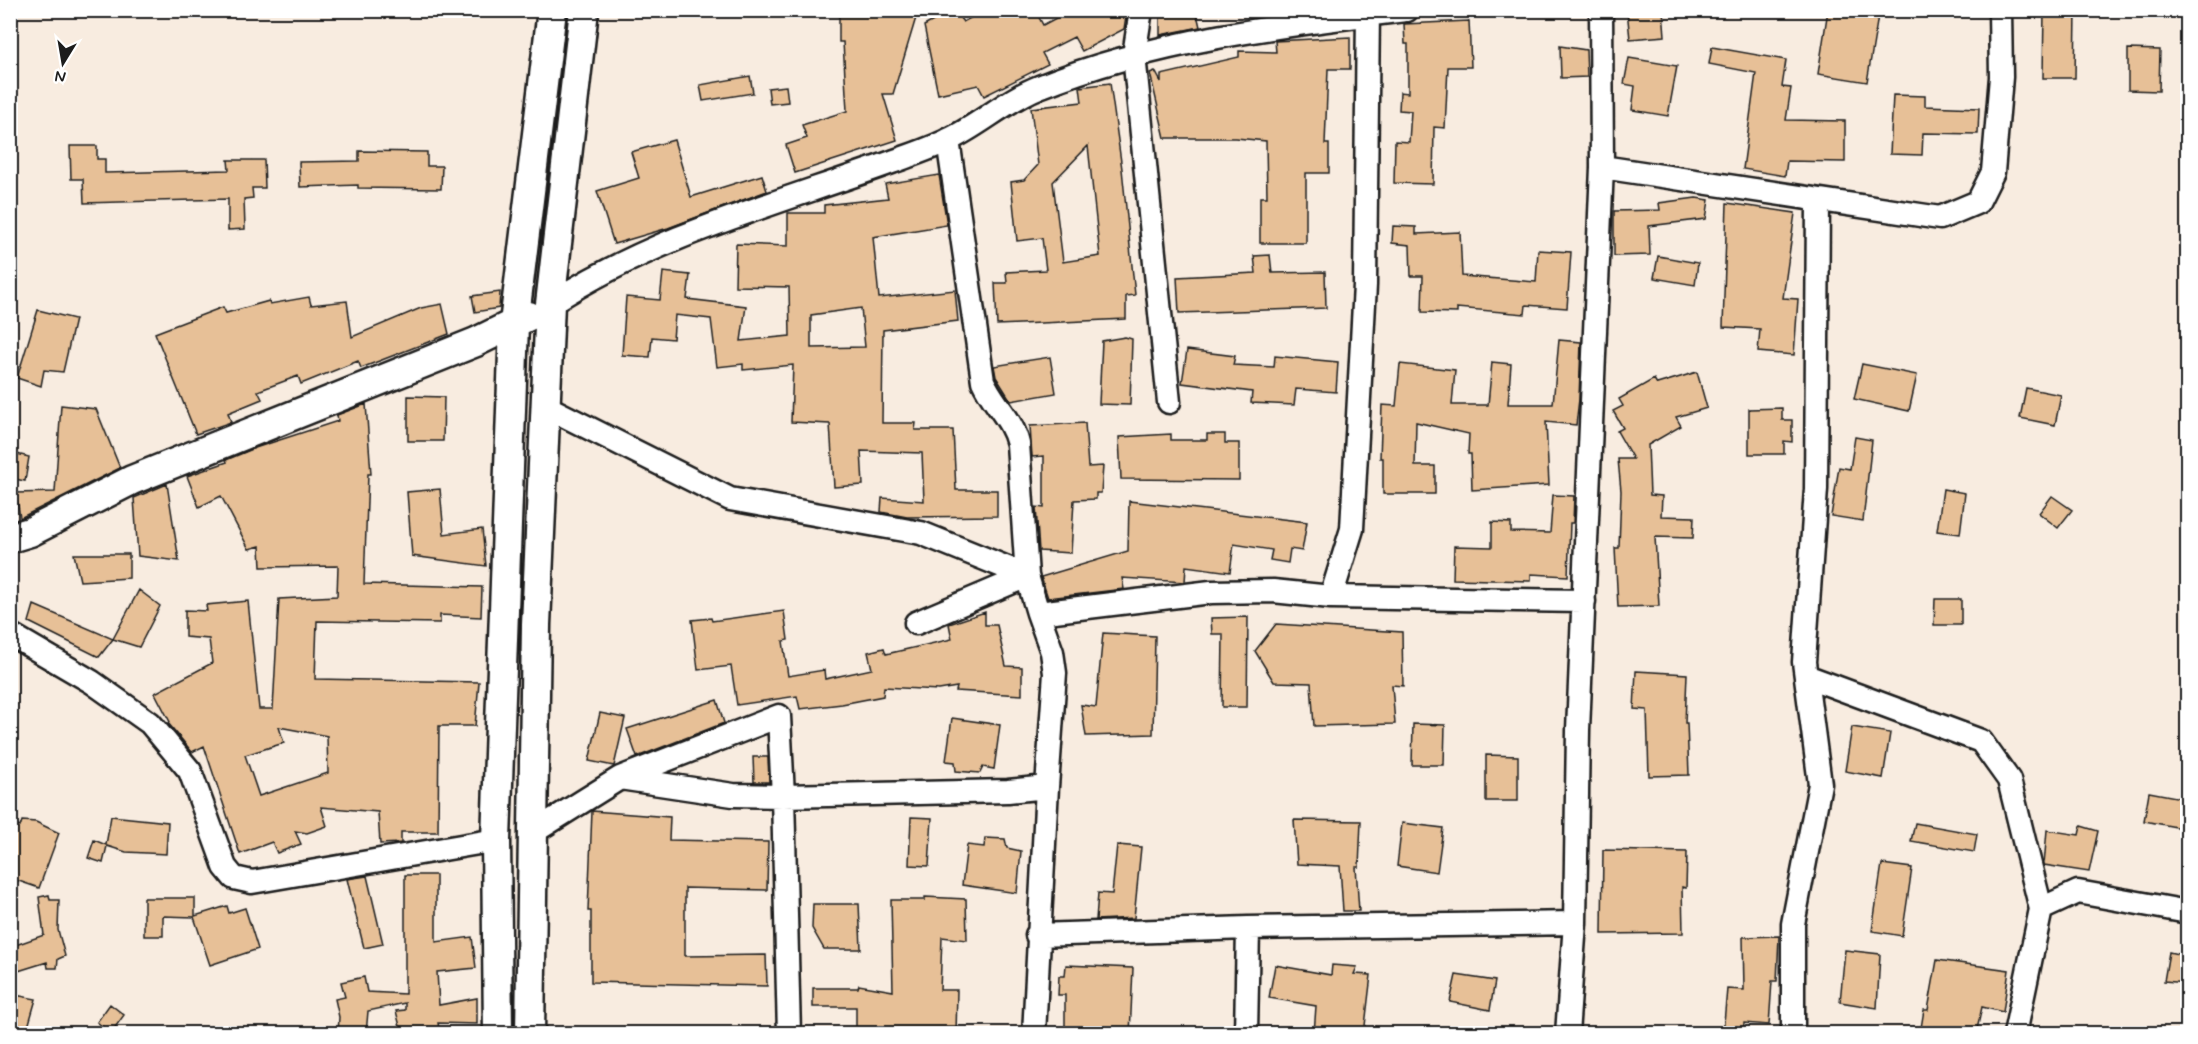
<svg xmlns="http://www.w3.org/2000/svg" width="2198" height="1044" font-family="Mynerve,sans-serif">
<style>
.building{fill:#e7c097;stroke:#1c1c1c;stroke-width:1.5;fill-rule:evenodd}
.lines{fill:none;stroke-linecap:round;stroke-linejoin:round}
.minor-casing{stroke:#1c1c1c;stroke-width:27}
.tertiary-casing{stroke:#1c1c1c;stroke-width:33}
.minor{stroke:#fff;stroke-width:22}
.tertiary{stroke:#fff;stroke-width:28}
</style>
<rect width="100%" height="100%" fill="#f8ece0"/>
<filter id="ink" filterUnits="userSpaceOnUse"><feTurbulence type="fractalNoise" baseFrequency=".0167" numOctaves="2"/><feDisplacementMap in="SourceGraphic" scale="12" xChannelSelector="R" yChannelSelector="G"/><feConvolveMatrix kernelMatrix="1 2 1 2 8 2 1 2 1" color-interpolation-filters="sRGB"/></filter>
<g filter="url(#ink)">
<!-- building -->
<path class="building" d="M839,10L918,11L893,94H883L897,140L795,173L786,145L807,138L802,125L847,111L843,42H839Z
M954,10L963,22L985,10H1035L1043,25L1071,10H1124L1126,16L1124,29L1082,51L1074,37L1042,53L1048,64L984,96L978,85L938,94L924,26Z
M1163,10H1196L1200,27L1160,35V17H1164Z
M1627,10H1663L1665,36L1630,39Z
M1828,10H1879L1867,82L1818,74Z
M2044,10H2076L2075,78H2043Z
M1469,21L1471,67H1448L1445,128L1434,127L1433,184L1394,183L1395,141L1409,142L1411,111L1399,110L1400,92L1408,93V44H1405L1404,24Z
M1350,37V69H1328L1325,144H1329V173H1306V243H1260V197H1267L1266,141L1236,138H1165L1150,73L1155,71L1161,82V75L1239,57V51L1276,52L1275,41Z
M1560,46L1586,50L1587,77L1561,78Z
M1712,47L1786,60L1782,87L1791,88L1786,120L1845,121V162L1787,161L1785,176L1743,169L1756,73L1709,64Z
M2128,49L2160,50L2159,91L2128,90Z
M1629,58L1677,66L1668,116L1632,110L1635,86L1624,84Z
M750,76L753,93L703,101L700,85Z
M1110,83L1122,169L1135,295L1126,296V319L997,325L995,283H1007L1006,272L1046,270L1042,238L1017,241L1011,182L1024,180L1038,165L1031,108L1082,102L1080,87ZM1088,146L1100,256L1063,262L1053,182Z
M786,86L788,102L770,104L768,88Z
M1893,95L1925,96V106L1979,108L1978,134L1923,133L1922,155L1890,154Z
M674,140L691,197L762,175L767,191L668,228L614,244L597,191L639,178L631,152Z
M70,146H97V159H105V173L229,170L228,160H264L265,188H252L253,198L244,199L245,229L228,230V199L84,203L83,179H71Z
M359,151L427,152V166H442L441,189L358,188V185L300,187L299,162L359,161Z
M939,175L947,225L873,237L879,298L955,290L958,321L883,330L882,423H916L915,430H953L956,490H997V516L907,517L881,512L882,498L924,501L922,453L861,451L863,485L834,487L830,424L791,422L793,365L743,370V364L717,367L711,319L675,315L673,339L652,337L650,357L622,355L626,297L660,300L663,272L690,275L687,299L746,306L741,341L790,336L789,287L735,286L736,244L788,246V213H824V205L888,198L885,184ZM861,308L865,347L811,348V315Z
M1696,198L1709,200L1706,219L1649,226L1650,255L1614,256V211L1660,210L1659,203Z
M1727,203L1795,213L1783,298L1798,299L1794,355L1758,352L1760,329L1723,327Z
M1393,226L1416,227V234L1460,232L1462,276L1536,282L1538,250L1571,252L1567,308L1526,305L1525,314L1457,308V313L1422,312L1423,276H1411L1410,245L1392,243Z
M1270,255L1272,273L1325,272L1326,308L1179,313L1177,277L1256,273L1254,256Z
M1658,256L1698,263L1695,285L1654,278Z
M500,292L499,308L475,312L472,296Z
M309,297L311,305L347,301L352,337L421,308L442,304L449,334L361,368L358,361L301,384L298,376L258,391L262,399L228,413L231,422L196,434L155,333L223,307L226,313L269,301L270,304Z
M38,310L75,319L63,372L44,370L41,386L17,378Z
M1125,337L1132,339L1130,405L1099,404L1102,341Z
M1559,340L1581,342L1579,399L1576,425L1546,422L1549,485L1472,490L1471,454H1468L1469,434L1416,422L1415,466H1435V494H1383V458H1380L1382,405L1396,406L1400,364L1455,370L1452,405H1488L1492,362L1511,364L1508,404H1553Z
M1187,350L1235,356L1233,365L1274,367L1275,356L1338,362L1336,392L1296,389L1294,405L1251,403L1252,392L1182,383Z
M1050,357L1056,393L1011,401L996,377L994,366Z
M1862,364L1917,375L1909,411L1854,399Z
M1697,372L1707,408L1676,417L1681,426L1648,445L1650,495L1662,496L1661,516L1694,517L1693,538L1655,537L1659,606L1618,607L1615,548H1619L1621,491L1618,459H1633L1617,431L1623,428L1613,411L1623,406L1619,399L1654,379L1657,384Z
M2026,388L2061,395L2055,425L2020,418Z
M408,396L444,397L443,441H408Z
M366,404L371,474H368L364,584L482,587L481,617L440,615V623L317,621L315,679L479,682L475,726H439L438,832H401V843L380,844L378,812L321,807L327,826L307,833L295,831L301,844L277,853L272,842L240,854L204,746L192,752L168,723L170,722L155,693L212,663L209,639L185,637V610L207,611L206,605L248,601L259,709H273L279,599L337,596L338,566L261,567L260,546L249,549L221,496L199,507L187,476L227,462L226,460L255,448L338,421L337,415ZM279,727L327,736L328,773L259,796L245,755L284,743Z
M61,405L96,409L120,468L20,518L16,493L55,492Z
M1782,408V420H1792V442L1784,441V454H1749V409Z
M1085,423L1088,467L1103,466L1101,493H1096V499L1074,500L1071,553L1039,551L1036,507L1044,508V456L1032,457L1030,426Z
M1171,434V440H1207V434H1225V443H1239V480L1121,479L1119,437Z
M1855,437L1872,440L1863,521L1831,516L1839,467L1850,469Z
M13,453L29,457L25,481L10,478Z
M167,484L179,561L138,556L134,498Z
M440,489L444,534L482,529L486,566L412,556L407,492Z
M1943,489L1965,493L1960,534L1937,531Z
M1553,495L1574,496L1573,523H1570L1568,576L1531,574V581L1453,579L1454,546L1492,547V522L1511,523V532L1550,533Z
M2052,496L2072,510L2058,528L2039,513Z
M1129,501L1307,522L1302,551L1290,549L1288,563L1270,560L1272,550L1234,544L1230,572L1186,566L1185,582L1122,578L1124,589L1048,598L1041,577L1128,551Z
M74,554H129V578L80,581Z
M139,590L160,606L139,647L113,639Z
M1935,599H1961V625H1934Z
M34,605L113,639L99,657L29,622Z
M784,611L788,640L783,641L788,676L824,670L825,679L872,669L868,652L884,648L886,654L952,639L949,624L985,612V625H997L1006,666L1022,667V695L956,691L957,687L939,690L884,687L883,696L842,704L800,709L797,696L737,705L731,666L698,670L692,620L711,618L712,621Z
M1248,617L1247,707H1222L1223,634H1212L1211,618Z
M1276,624L1402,632L1403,686L1392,685L1395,724L1314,726L1311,683L1274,682L1255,651Z
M1103,633L1155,636L1153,734L1086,736L1081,705L1096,707Z
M1636,671L1687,674L1685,723H1687L1689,775L1649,776L1647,710L1634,709Z
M717,700L724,723L637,757L627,729Z
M600,713L625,718L614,766L589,761Z
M952,718L1000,725L994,769L983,767L980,773L956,771L955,762L946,761Z
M1413,724L1445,725L1444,765H1412Z
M1852,727L1890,733L1883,778L1845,771Z
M1486,755L1518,756V801H1486Z
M753,757H768L769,782H754Z
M2149,792L2187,799V829L2144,821Z
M592,811L670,817L669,840L768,842L767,890L685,888V956L766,955L767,986L591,982V911H588Z
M111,816L168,822L166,854L126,852L107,846L103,863L88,858L94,840L106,845Z
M911,817L932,818L929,866L909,865Z
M1294,820L1361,821L1359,867H1356L1359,911H1343L1340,866L1297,864Z
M22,821L36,822L59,833L39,888L10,878V823L20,827Z
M1402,823L1443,828L1437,872L1397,866Z
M1915,823L1977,834L1974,852L1911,841Z
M2081,826L2098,831L2089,872L2044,865L2047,830L2079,835Z
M985,838L1005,839L1007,848L1021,851L1017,893L962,885L967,845L984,847Z
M1117,845L1141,847L1134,918L1096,920L1098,893L1112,894Z
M1603,850L1687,852L1686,888L1682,887L1683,933L1602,934Z
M1882,864L1912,868L1902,936L1872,931Z
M405,875H436V942L472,937L476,968L437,972L439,1005L477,998V1024L438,1023L440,1034H402L396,1011L405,1010V1003L368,1011L366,1034H338L339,1017L335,999L345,997L341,982L364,977L367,992L405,994Z
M367,876L383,944L364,948L347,879Z
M49,895L50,900H59L58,930L65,956L58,959L57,968H48L47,962L15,972L10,947L44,935L39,897Z
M925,897L966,899L967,940L942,937L940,990H957L956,1034H856V1007H813V988H858L859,985L893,991L891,900H925Z
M144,898H195V916L227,906L229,913L245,908L258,949L210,965L194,917L163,916V936H144Z
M813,904H859L861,949H824L812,928Z
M1779,936L1777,981H1772L1769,1025L1744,1023L1743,1034H1723L1727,989L1744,990L1743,937Z
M1845,950L1880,954L1877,1008L1840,1002Z
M2169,952L2187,956V983L2164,981Z
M1937,960L2009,970L2003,1012L1982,1007L1976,1034H1920L1924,1010H1928Z
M1066,965L1133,968L1130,1034H1065V995H1058L1059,976H1065Z
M1275,965L1331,975L1332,965L1357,967L1354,974L1371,975L1364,1034H1314L1316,1006L1269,998Z
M1456,975L1495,981L1490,1010L1450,1002Z
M10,994L36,999L26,1034L10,1032Z
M110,1004L124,1015L111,1033L97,1022Z"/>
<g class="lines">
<defs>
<path id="minor" d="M1141,10L1134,55L1169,402
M948,140L983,381C993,404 1013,420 1018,444L1027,576L1038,613L1211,592L1273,591L1331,597L1352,529L1365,285L1368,10
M1602,167L1940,218L1978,202L1993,172L2001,77L2000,10
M550,304C654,236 776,204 892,162C911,155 930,149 948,140C980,125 1006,100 1039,87C1156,40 1282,25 1407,10
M545,406L730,499L921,533L1027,576
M1331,597L1584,601
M916,623L1027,576
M10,634L92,682L150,723L190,771L225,867L234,878L252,882L496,840
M1806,676L1981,741L2009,780L2041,909
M532,833L620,778L733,795L783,796L779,716L620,778
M1575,923L1578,730L1602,167L1601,10
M1037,935L1248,928L1575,923L1567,1034
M789,1034L783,796L1008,791L1047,787L1055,673L1052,652L1038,613
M1034,1034L1047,787
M1246,1034L1248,928
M1793,1034V924L1820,784L1804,662L1816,489L1818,201
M2015,1034L2041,909L2078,892L2188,912"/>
<path id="tertiary" d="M10,538L30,532L132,480L476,342L529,316
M498,1034L496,840L514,324L552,10
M530,1034L536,625L550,304L584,10"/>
</defs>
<!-- minor casing -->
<use href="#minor" class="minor-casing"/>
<!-- tertiary casing -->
<use href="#tertiary" class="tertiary-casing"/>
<!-- minor -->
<use href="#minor" class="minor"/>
<!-- tertiary -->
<use href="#tertiary" class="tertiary"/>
</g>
</g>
<!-- margin -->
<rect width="2198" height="1044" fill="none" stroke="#fff" stroke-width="36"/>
<rect x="18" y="18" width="2162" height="1008" fill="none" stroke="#1c1c1c" stroke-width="2" filter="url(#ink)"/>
<!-- north arrow -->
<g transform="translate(63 63) rotate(191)" stroke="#ffffff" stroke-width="4.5" paint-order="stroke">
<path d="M0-4.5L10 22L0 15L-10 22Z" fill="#1c1c1c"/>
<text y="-9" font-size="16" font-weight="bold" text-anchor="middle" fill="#1c1c1c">N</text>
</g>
</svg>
